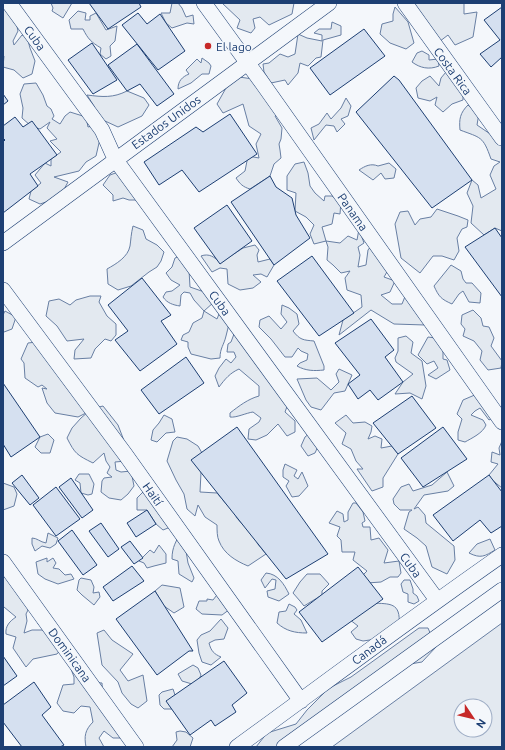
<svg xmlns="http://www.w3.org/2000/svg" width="505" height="750" font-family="Ubuntu,sans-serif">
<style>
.green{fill:#e3e9f0;stroke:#687fa3;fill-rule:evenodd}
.building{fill:#d5e0f0;stroke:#1d3f73}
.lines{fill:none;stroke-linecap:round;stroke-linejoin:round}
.minor-casing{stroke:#1d3f73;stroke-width:16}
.minor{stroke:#f4f7fb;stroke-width:15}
.poi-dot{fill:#c62828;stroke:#f4f7fb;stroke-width:1.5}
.labels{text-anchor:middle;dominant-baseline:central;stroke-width:3;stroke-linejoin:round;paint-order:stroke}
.street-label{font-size:12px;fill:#1d3f73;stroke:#f4f7fb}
.poi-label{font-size:12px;fill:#1d3f73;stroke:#f4f7fb;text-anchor:start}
</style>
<rect width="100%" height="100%" fill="#f4f7fb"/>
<!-- green -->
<path class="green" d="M51,3H72L63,18L52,11L53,8Z
M172,3H178L182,8L186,17L193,15L194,24L187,23L172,28L166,23L161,13H170Z
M222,3H294L292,14L269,25L260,17L253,19L255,28L251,33L237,28L240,20Z
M412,3H464V14L477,12L473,37L455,45L448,35L435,45Z
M3,7L16,22L18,31L13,41L14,45L22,35L27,37L30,48L35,61L32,74L23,78L14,70L3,67L4,56L3,55Z
M395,7L408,22L414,43L406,49L390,43L380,34L382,24L393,21V14Z
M78,11L86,13L85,20H90V16L96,13L106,30L117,26L115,41L110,46L111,56L106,59L100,54L101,48C91,42 88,39 83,29H71L69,20Z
M332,22L341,26V35L323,40L321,57L316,58L308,66L300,63L298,73L288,85L285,80L271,83L264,72L263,64L269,63L280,54L288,57L295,54L298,34L307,38L322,41V35L314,33L319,29H331Z
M422,51L429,55V60L438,59L439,66C429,70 420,68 412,62L417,53Z
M202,58L209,63L211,66L209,74H202L191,83L178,89C178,81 182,77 189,74L186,70L197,59L201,63Z
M446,72L463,90V100L452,104L443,112L435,105L437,97L430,101L418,98L416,88L422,81L430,76L439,86L441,78Z
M239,77L260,80L282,111L275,116L282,128L281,139L279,144L280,150L281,158L274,164L270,176L250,189C243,187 240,184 236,178L245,171L248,156L259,158L256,144L261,134L249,126L243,104L223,113L217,104L226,88Z
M36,83L43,95L47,106L51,109L54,116L52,119L60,124L65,116L70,112L86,117L88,127L92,126L102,130L96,156L86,162L79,171L54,177L68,182L62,193L52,200L40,204L29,199L31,191L41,183L35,175L45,163L51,166V159L61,152L50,141L57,139L47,128L50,122L40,129L31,126L22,118L23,108L20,94L24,84Z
M127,91L144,98L149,105L142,116L118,127L105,121L96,122L94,106L87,95C103,97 113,98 127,91Z
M346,98L351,106L348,116L341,119L345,124L337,132L334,126L326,125L314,140L311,128L319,124L327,113L331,119L341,108Z
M468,105L479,113L477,125L502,142V231L495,228L484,235L471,223L473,206L467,193L472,180L478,185L481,198L496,189L490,175L494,166L500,162L491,159C483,136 481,138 460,130C459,119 460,113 468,105Z
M304,162L308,173L310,186L315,193L324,201L325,196H332L341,201L340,214L334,213L332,224L322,227L326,241L340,243L348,236L357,240L359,229L364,243L358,247L360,255L358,267L366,265L368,250L374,242L391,265L384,277L395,281L390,292L381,295L392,304H402L406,294L425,325L394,324L371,310L339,335L343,320L362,307L361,295L347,290L345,278L350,271L341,273L333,265L327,260L328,247L326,241L314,244L310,234L314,225L306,217L295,211L296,193L287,190V176L295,164Z
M389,163L396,169L394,178L385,179L381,173L373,180L359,170C365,166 371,163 378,166Z
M121,171L137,200H129L123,198L113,201V195L103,185L110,175Z
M437,209L458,216L468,220L467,227L462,229L457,238L459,251L454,260L442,256H433L420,273L401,258L395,224L400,212L408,211L415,225L420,219L431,217Z
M133,226L143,230L146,239L157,245L164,252L161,261L157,267L149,272L131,286L118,290L108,284L107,269C116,264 128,257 130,246C131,239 131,234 133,226Z
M255,245L259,250L257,255L258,262L270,259L274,265L267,277L261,274L253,275L261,282L253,288L240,290L228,284L227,269L220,268L212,272L201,256C209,253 215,257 220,263L243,248Z
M180,256L189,270L190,287L213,295L214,302L204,311L217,319L221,309L231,316C229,323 228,329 226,336C224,345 220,348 220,358L211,359L191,354L188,347V342L181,340L183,335L189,332L193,323L202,318L204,311L194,300L190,293L184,292L181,295L180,306C173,305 167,303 163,297L166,292L172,291L180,285L171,280L166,273L172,267L175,258Z
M451,265L461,271L463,279L466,283H472L481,293L480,303L469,302L463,291L459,294L452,304C441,299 439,297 434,286Z
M90,296H101L99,302L107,316L116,324V335L111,341L105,339L95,349L91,358L74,359L75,350L84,339L67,341L57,326L46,316L49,301L59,299L70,305L76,300Z
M282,305L289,308L297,314L299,324L293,331C300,340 303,340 314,341L324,366V370C314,371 306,371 297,366L300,363L307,360L308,354L301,351L298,348L292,357H285L271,339L259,327L260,320L269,316L281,329L287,322L281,314Z
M473,310L481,318L483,326L489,327L494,338L491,346L502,361L501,368L488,370L480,360L482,351L474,341L463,336L465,329L461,324L462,315Z
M5,311L16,317L12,329L4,332H3V315Z
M234,334L288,404L285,412L295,421V432L287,436L278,424L267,435L256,440L248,439L249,429L259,422L261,418L253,412C246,413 236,418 230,417V413C239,406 248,399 259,396V386L239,369C230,373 225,379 219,387L215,376L219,368L226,359L231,363L236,357L234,352H227L228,344L231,342Z
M406,336L413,342L411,353L422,361L426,386L422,399L410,393L395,394L403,382L413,374L396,362L395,358L398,351V338Z
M428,337L443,339V359L447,360L450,370L436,379L428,375L438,368L434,361L427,364L418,355Z
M45,341L91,409L103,406L118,425L128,451L126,461L115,462L116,470L121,472L131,471L134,486L128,494L121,500L109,498L101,492L102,481L104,478L112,477L107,473L110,467L106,461L104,453L93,463C77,455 75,454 67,438L72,428L81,418L88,412L78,417L55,413L47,403L42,388L47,389L42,385L38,387L25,378L24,363L21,359L28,343Z
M339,369L352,375L345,391L334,393L321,410L311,407L306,400L297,379L317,378L331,390L339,382L336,374Z
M477,394L494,417L489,420L480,408L475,411L471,415L483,420L486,425C483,433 472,438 465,442L458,440V432L462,419L457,414L463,400Z
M164,415L172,419L175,432L166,433L157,442L151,440L153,430L159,423Z
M346,415L353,423L365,422L372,426L371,432L368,439L375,436L382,439L381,448L392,446L398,454L383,478V487L372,491L357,469H363L356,461L351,449L342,444L346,433L335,423Z
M310,433L320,442L315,453L308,456L301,446L305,437Z
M48,434L54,440L50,453H41L35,447L40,437Z
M177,437L187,439L198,446L202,453L200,492L217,493L228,506L239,511L236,517L244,526L261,531L257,543L266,554L248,566C236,561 224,554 219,541C217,537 217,530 217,525L205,517L198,505L195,516L187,509L184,494L176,480L167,461L173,441Z
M502,441V488L492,480L489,475L498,464L491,462L492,452L500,455L499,448Z
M285,464L297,470L294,476L298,479L302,472L308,486L299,496L292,497L286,486L289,481L283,477V470Z
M447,472L454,486L448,491L424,495L414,509L418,507L425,515L426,523L454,546L455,560L447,574L432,567L426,546L417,538L404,529L409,512L412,510H400L394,504L393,499L401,487L409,484L413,491L432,485Z
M79,474H89L94,484L92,494L88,495L81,493L80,483L75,480Z
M3,483L14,487L17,494L14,506L3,510Z
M145,490L173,526L163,530L156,524L147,510H137V498Z
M353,503H356L363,512L365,521L362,523L363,527H370L371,540L379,538L388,550L384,563L399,561L401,573L398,577H390L381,582L367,583L362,576L367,571L353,560L355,552H342L341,540L337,536L340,527L329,523L337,511L343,514L344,522L348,520V512Z
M182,531L185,545L188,563L194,578L192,582L179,574L178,561L172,559C172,547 176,541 182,531Z
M48,533L58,538L56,544L50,548L42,546L35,551L32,544V538C37,538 40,542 46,543Z
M490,539L495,550C485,556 481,559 469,553L477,544Z
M159,545L166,554V563L154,566L147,568L144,563L139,561L150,550L154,553Z
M47,558V562L53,558L56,563L53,568L59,569L65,575L71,574L74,579L58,584L45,579L38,574L36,562Z
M8,571L28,600V610L26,614L27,621L24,633L32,630H46L38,624L39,613L61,649L57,654L33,659L26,667L13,648L16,637L6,634C5,626 10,621 16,617L4,607L3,608V577H5Z
M266,573C278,574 284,584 289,594L279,601L268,597L267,591L275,589L276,580L272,579L265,588L261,580Z
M307,574H320L329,584L322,591V595L304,606L300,601L293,593L300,582Z
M81,578L91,580L94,587L93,593L99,592L100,597L94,605L82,595L77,590L79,580Z
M404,580H410L413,589V593L417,596L419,601L414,604L408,602V594L403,592L401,584Z
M162,585L180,588L184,607L174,613L164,606L155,591Z
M220,591L230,609L222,615L202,614L196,609L199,601H207V599L213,600Z
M372,603C390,604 401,602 399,625L383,638L363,641L356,639L351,632L358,626L345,616Z
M289,604L295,607L297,610L294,614L301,620L307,633C295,633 286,631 277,623L279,612L286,611Z
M221,619L228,628L224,639L215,640L209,643C211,651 214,654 221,657L211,665L202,662L199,653L197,640L201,635L210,631Z
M502,623V747H332ZM461,706H485V730H461Z
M419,628H428L436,647L422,662L404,665L283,747H256L267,733L296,724L307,710L329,688L351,677Z
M104,630L112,640L133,654L120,670L128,681L143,675L147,701L138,708L131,704L122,693L118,682L102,665L97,633Z
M193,665L198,668L201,675L197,684H192L182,681L178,674Z
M71,669L88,682L102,683L103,702L123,738H113L104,731L99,738L104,747H86C84,736 85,730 93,722L90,707L81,706L74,713L63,711L57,703L63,685L74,684V677Z
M173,689L175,695V709H164L160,705L159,695L162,692Z
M180,731L186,732L193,738L190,747H172L177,740L176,732Z"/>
<!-- building -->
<path class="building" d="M89,3H139L141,7L108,29Z
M502,7V57L491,67L480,54L500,40L484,20Z
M138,13L147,24L160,14L185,51L158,70L122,25Z
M364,29L385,56L330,95L310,68Z
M92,43L117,80L93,94L68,60Z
M137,44L174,94L157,106L140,84L127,91L108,65Z
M394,76L399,80L472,180L432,208L356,112Z
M3,94L8,101L3,105Z
M230,114L257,154L199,192L182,170L159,185L144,162L196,127L203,132Z
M15,117L23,127L32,121L57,155L30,174L38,186L3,213V142L5,140L3,138V126Z
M270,176L276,187L292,198L296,215L310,238L274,265L231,202Z
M227,205L252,241L220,264L194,228Z
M495,228L502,238V297L465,247Z
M312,256L354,313L319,336L277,281Z
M142,278L171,315L161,321L177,344L140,371L115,340L128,331L108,305Z
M371,319L394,350L385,357L403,382L378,400L370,390L358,399L348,384L360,375L335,343Z
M186,357L204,383L159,414L141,390Z
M3,383L40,437L11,457L3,444Z
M412,396L436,428L398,454L373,423Z
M237,427L328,554L286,579L191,460Z
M443,427L467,459L423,487L401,458Z
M22,475L39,498L30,505L12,483Z
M489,475L502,492V526L491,533L480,520L453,541L433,515Z
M71,478L93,510L82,518L59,487Z
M56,487L80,519L56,536L33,505Z
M147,510L156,524L136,537L127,523Z
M101,523L119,549L108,557L89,531Z
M72,530L97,565L83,575L58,541Z
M130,541L143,558L134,564L121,547Z
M132,566L144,581L113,601L103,587Z
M358,567L383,599L322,642L299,612Z
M155,591L193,651H189L157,675L116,619Z
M3,656L17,676L3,686Z
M224,661L247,693L232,705L236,712L215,726L211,720L190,735L166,701Z
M34,682L51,707L42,715L64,745L60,747H22L3,722V705Z"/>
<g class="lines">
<defs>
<path id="minor" d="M9,3L102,130L115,159L437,600
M204,3L260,80L502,422
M405,3L502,138
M3,243L329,3
M3,290L125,454L301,701
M3,562L136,747
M237,747C325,683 413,617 502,555
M284,747L502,590"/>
</defs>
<!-- minor casing -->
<use href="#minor" class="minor-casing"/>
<!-- minor -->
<use href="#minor" class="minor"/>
</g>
<!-- markers -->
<circle class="poi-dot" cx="208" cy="46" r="4"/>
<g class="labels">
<!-- street labels -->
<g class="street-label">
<text transform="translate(35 38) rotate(54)">Cuba</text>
<text transform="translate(453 71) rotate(54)">Costa Rica</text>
<text transform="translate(166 122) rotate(-36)">Estados Unidos</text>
<text transform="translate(353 212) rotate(55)">Panama</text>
<text transform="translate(220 303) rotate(54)">Cuba</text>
<text transform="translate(153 494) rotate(55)">Haití</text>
<text transform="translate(411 565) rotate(54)">Cuba</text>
<text transform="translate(369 650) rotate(-37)">Canadá</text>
<text transform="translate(70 655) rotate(54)">Dominicana</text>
</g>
<!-- poi labels -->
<g class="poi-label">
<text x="216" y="46">El lago</text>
</g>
</g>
<!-- border -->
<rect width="505" height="750" fill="none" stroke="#1d3f73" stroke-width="8"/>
<!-- north arrow -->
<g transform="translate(473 718) rotate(125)"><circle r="19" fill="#f4f7fb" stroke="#9eadc5"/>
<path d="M0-3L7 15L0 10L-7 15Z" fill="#c62828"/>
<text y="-6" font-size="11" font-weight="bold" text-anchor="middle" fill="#1d3f73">N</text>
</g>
</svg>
